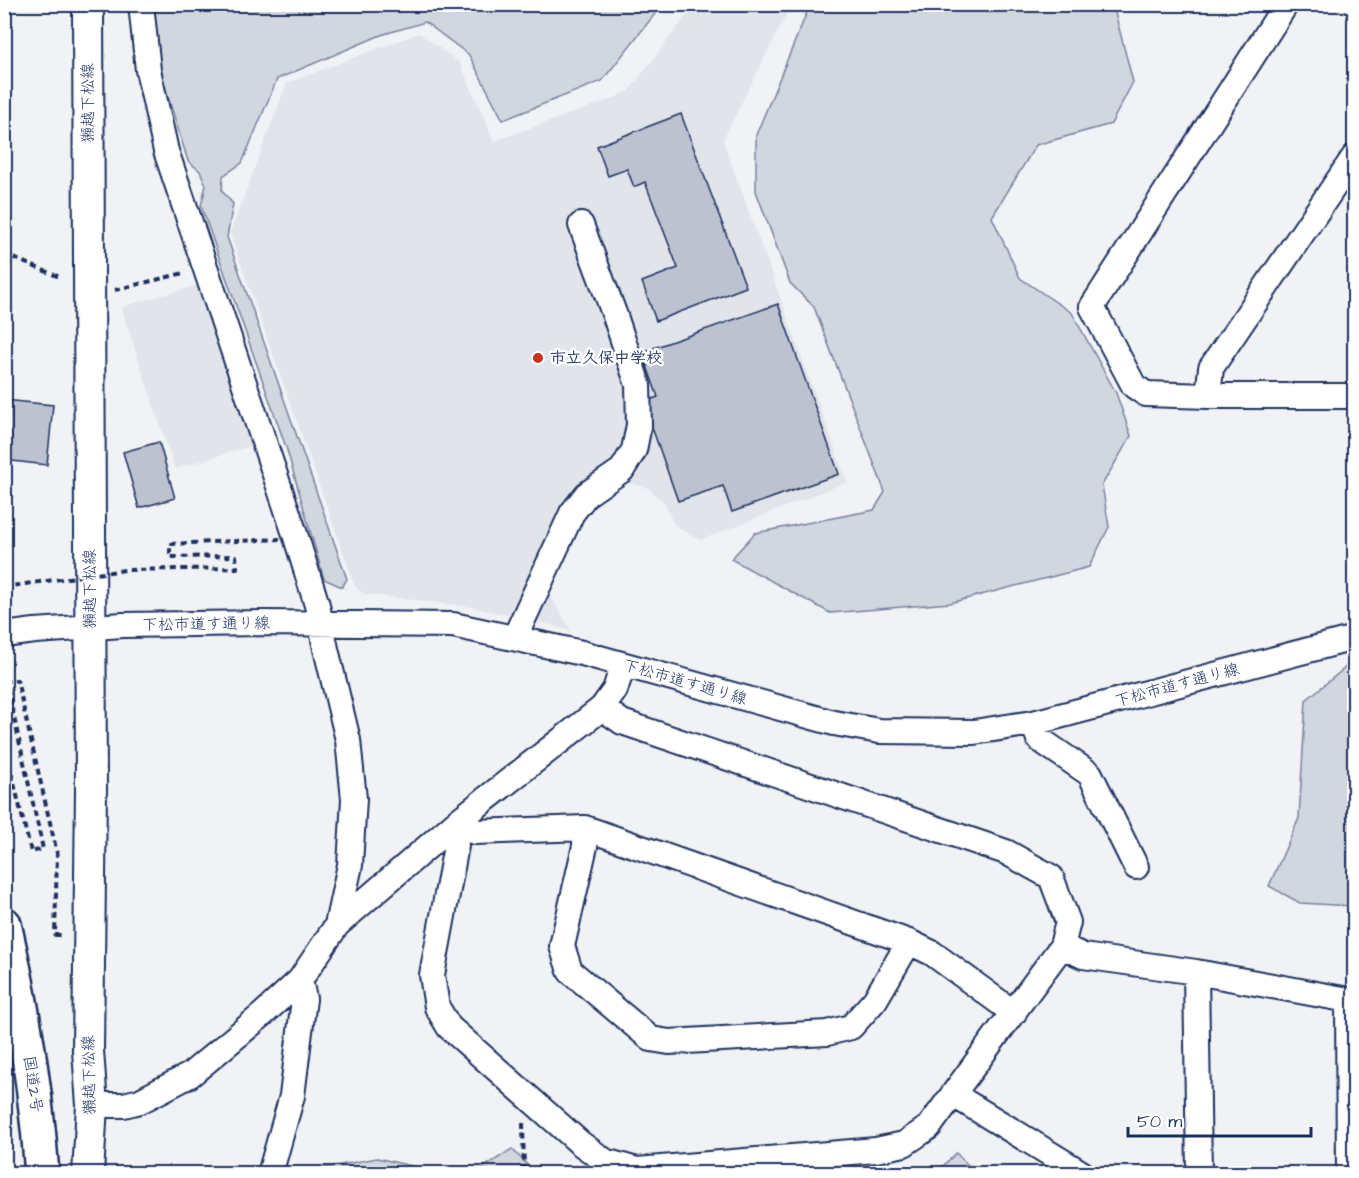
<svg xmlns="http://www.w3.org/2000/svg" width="1359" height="1178" font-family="'Architects Daughter','Klee One',sans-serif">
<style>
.built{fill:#e1e4ea}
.green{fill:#d2d6df;stroke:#76829e;stroke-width:1.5}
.building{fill:#bcc2d0;stroke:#1b2f5e;stroke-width:1.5}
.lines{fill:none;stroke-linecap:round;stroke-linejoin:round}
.minor-casing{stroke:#1b2f5e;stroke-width:28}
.major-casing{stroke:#1b2f5e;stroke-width:34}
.highway-casing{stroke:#1b2f5e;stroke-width:38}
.path{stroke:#1b2f5e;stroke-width:4;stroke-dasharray:6 4.5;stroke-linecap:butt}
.minor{stroke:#fff;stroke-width:24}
.major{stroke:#fff;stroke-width:30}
.highway{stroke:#fff;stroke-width:33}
.path-bridge{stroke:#1b2f5e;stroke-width:4;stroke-dasharray:6 4.5;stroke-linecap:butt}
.poi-dot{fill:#c8321e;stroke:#fff;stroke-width:2}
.labels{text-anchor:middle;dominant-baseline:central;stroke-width:5;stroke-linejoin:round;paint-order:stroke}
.street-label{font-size:16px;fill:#1b2f5e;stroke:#fff}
.poi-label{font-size:16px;font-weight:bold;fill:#1b2f5e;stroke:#fff;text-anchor:start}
</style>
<rect width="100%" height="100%" fill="#f1f2f5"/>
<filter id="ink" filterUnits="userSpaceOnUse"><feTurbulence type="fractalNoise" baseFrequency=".0167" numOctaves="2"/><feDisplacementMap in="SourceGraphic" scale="12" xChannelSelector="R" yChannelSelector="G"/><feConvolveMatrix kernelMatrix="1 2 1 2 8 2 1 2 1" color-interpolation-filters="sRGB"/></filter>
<g filter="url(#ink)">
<!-- built -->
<path class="built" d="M700,5H791L723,140L847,482L701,540L674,525L665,503L646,487L627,483L581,517L549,593L571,631L540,622L472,607L364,594L355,586L230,233L287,83L419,33L460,63L494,141L612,99L629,91L686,16Z
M199,285L253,445L175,469L121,307Z"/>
<!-- green -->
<path class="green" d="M153,5H662L602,81L503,120L469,55L425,22L381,35L277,79L242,163L223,176L222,191L233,204L227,237L347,579L342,587L324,579L287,450L201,206L206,185L200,171L188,161L160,71Z
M810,5H1113L1133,82L1111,124L1036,145L992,217L1020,278L1072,313L1116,393L1131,436L1102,485L1109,527L1089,567L950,603L830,613L731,559L755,533L874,510L885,492L814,307L790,283L756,191V135Z
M1352,662H1354V892L1351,906L1300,903L1269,886L1299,818L1306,700Z
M512,1149L535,1173H475Z
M956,1153L976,1173H936Z
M377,1158L442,1173H298Z"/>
<!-- building -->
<path class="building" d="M681,114L746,287L656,321L642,282L678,268L645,182L634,187L627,169L608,176L597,146Z
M778,304L839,474L732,512L723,486L678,501L643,402L658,397L642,352Z
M4,400L53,405L47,465L4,460Z
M159,442L175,498L139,508L123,452Z"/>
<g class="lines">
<defs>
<path id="minor" d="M141,4L148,70L166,151L295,534L317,605L326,649L348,740L354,799L350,865L337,925
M1286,4L1092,307L1134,386L1146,394L1208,396H1354
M1208,396L1211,368L1354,157
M4,635L35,631L123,625L263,623L453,625L582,653L834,723L879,731L974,732L1033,723L1354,638
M515,637L572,513L587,494L622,470L634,450L639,425L638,385L615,316L581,225
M602,708L622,722L1006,852L1051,877L1068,922L1062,946L929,1127L904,1144L876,1150L637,1170L605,1161L580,1143L449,1027L437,1007L432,975L456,846L454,824L475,832L585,828L909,942L932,953L1014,1013
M1033,723L1039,739L1090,774L1136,867
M585,828V846L562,946L570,971L651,1039L669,1042L827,1033L851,1027L875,1000L909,942
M1062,946L1083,956L1196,972L1354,1001
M1196,972L1199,1174
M1348,1001L1349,1174
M954,1095L1083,1174
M92,1105H124L140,1101L190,1075L262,1015L300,980L337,925L454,824L602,708L615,690L623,665
M270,1174L292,1096L304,999L300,980"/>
<path id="major" d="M88,1174L92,1105L88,1051L91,790L88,4"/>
<path id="highway" d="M4,924C23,1007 36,1089 42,1174"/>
</defs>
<!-- minor casing -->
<use href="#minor" class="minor-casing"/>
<!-- major casing -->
<use href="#major" class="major-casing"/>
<!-- highway casing -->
<use href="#highway" class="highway-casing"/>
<!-- path -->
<path class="path" d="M4,254L62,278
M115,290L184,273
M4,743L31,852L43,849L6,681L17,680L57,853L55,935H63
M523,1123L524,1174"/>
<!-- minor -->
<use href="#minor" class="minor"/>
<!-- major -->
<use href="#major" class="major"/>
<!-- highway -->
<use href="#highway" class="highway"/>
<!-- path-bridge -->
<path class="path-bridge" d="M4,587L125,570L237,568L236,556L170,557V544L280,539"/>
</g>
</g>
<!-- markers -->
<circle class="poi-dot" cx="538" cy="358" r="6"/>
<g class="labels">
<!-- street labels -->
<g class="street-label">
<text transform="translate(88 103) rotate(-90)">獺越下松線</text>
<text transform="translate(90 589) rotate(-90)">獺越下松線</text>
<text transform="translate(206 624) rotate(-1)">下松市道す通り線</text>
<text transform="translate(685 682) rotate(16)">下松市道す通り線</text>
<text transform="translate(1177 685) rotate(-15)">下松市道す通り線</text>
<text transform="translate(89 1075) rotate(-91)">獺越下松線</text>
<text transform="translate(33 1084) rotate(82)">国道2号</text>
</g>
<!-- poi labels -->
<g class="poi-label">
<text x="550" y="358">市立久保中学校</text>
</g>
</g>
<!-- margin -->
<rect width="1359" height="1178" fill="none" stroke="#fff" stroke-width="24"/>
<rect x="12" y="12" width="1335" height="1154" fill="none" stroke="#1b2f5e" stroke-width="2" filter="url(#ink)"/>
<!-- scale -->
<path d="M1128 1127v9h183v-9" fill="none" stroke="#1b2f5e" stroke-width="3"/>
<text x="1137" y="1127" font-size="18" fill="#1b2f5e" stroke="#ffffff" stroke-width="4.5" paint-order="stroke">50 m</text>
</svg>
